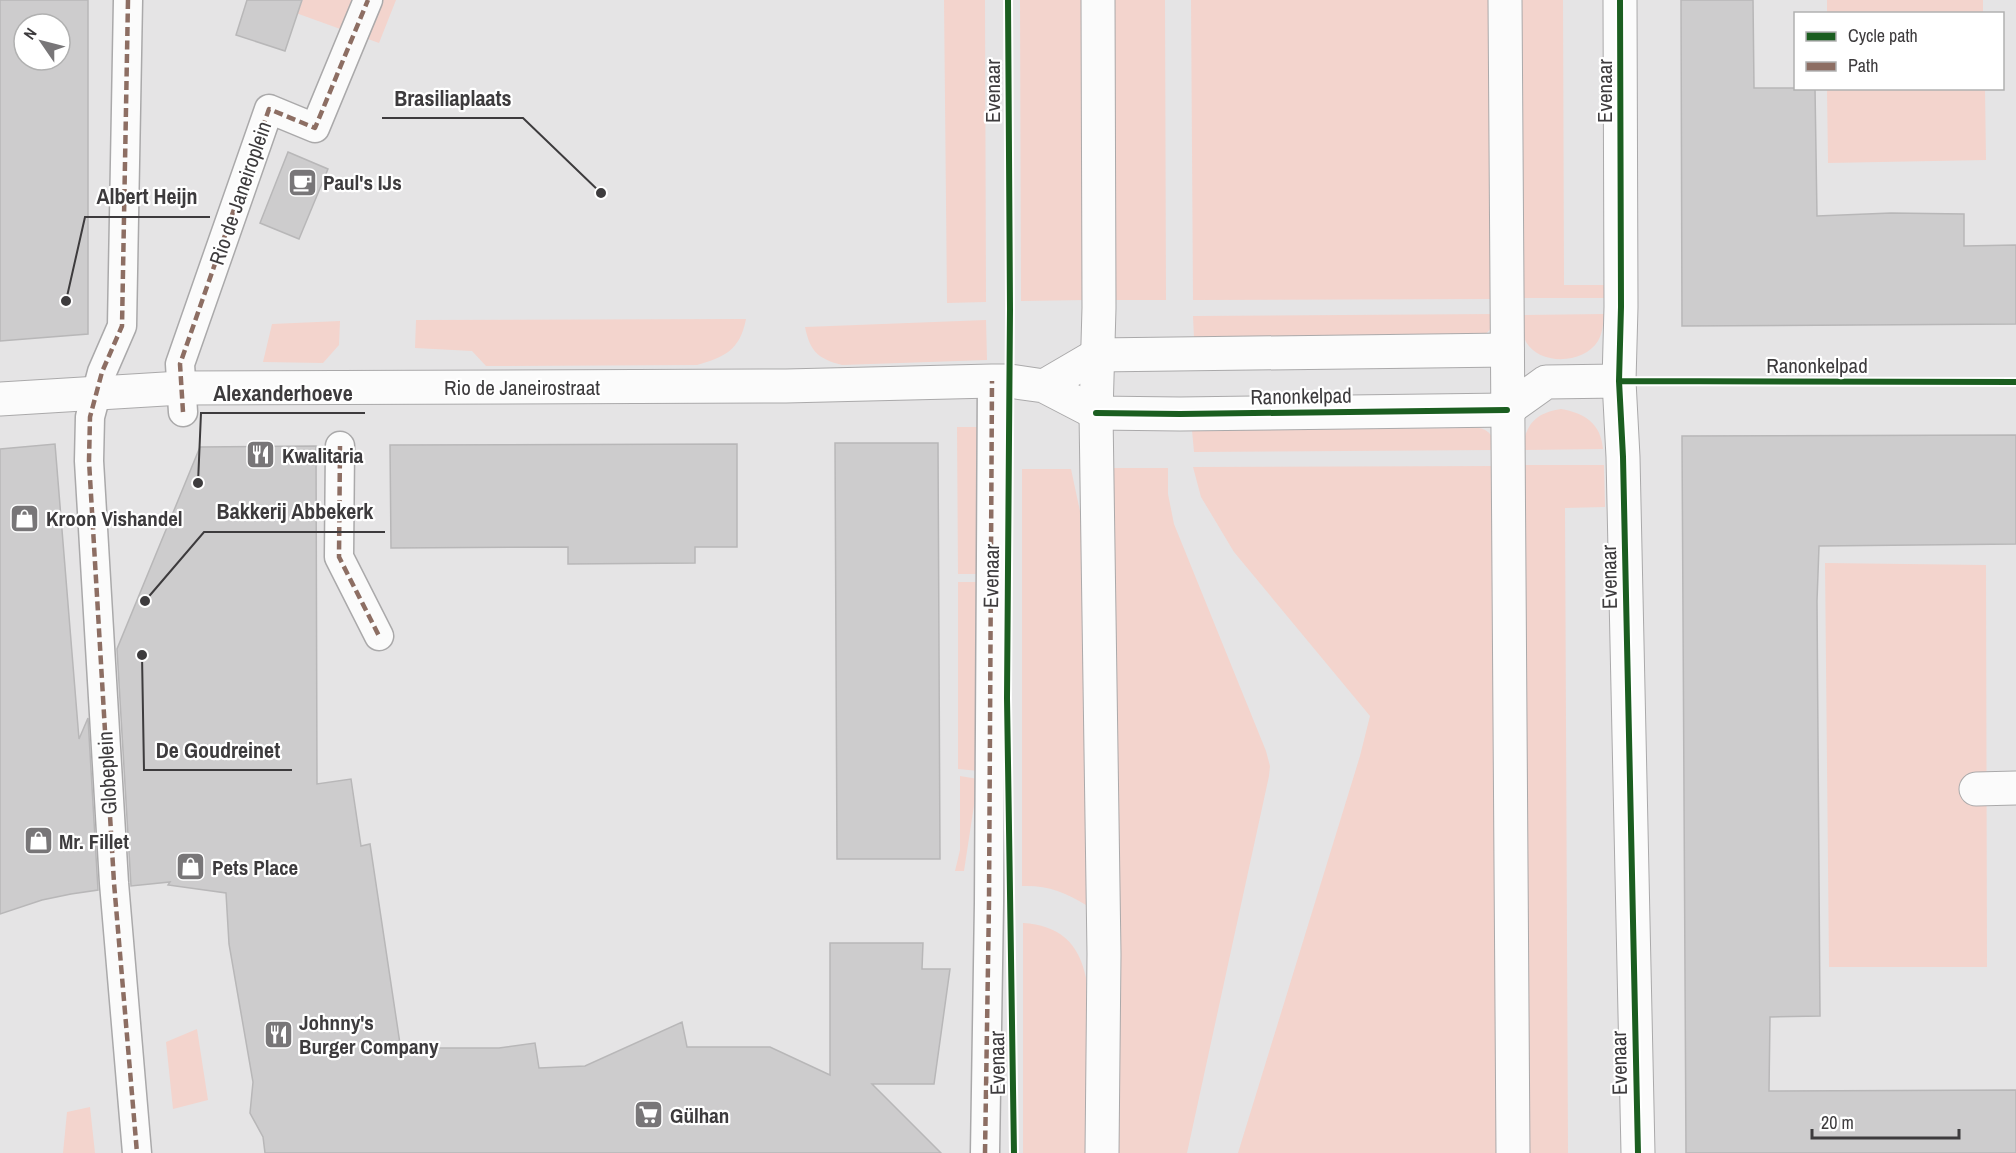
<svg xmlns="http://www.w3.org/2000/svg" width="2016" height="1153" font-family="'Archivo Narrow',sans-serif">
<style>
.green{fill:#f3d4cd}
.building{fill:#cdcccd;stroke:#b8b7b8;stroke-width:1.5;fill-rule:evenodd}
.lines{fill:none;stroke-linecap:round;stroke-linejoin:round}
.pedestrian-casing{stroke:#aaa9aa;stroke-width:31}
.minor-casing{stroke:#aaa9aa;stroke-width:35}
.tertiary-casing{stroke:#aaa9aa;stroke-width:35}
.secondary-casing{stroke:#aaa9aa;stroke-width:35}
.pedestrian{stroke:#fbfbfb;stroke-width:28}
.minor{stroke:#fbfbfb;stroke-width:33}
.tertiary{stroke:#fbfbfb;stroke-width:33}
.secondary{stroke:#fbfbfb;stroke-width:33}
.quiet{stroke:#8d6e63;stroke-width:4.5;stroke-dasharray:9 4.5;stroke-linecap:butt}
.cycleway-casing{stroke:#fff;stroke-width:10}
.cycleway{stroke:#1b5e20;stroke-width:6}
.labels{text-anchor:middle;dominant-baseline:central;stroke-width:4.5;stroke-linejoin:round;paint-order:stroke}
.street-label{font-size:21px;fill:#3d3b3d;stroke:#fff}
.poi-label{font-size:21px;font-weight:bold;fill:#3d3b3d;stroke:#fff;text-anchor:start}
.leader{fill:none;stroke:#3d3b3d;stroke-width:2}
.callout-dot{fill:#3d3b3d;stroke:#fff;stroke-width:2}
.callout-label{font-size:22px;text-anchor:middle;font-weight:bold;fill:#3d3b3d;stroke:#fff;stroke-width:4.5;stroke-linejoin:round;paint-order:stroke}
</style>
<rect width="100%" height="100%" fill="#e5e4e5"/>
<!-- green -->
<path class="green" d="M260,0H396L379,43Z
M944,0H985L986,302L947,303Z
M1020,0H1082L1086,300L1021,301Z
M1110,0H1165L1166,300H1108Z
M1191,0H1492L1493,299L1193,300Z
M1519,0H1563L1564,285H1604V298H1521Z
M1827,0H1983V13H1827Z
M1827,89H1985L1986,160L1828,163Z
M1493,314C1493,326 1492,331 1481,336L1194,338L1193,316Z
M1604,314C1603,324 1603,332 1598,341C1584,364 1540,366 1526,342C1522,333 1522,324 1521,315Z
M746,319C740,350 725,357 697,365L486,366L472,351L415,348L416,320Z
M986,320L987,360L842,365C819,359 810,352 805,327Z
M340,321L339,345L323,363L263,362L272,324Z
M1561,409C1584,413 1601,423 1603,449L1522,450C1526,424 1535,413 1561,409Z
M957,427H984L985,574H958Z
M1479,428C1492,431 1493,438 1494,450L1194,452L1192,430Z
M1520,465H1604L1605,507L1565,508L1568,1153H1525Z
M1497,466V1153H1238L1360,756L1370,716L1234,552L1201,497L1193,467Z
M1112,468H1168V494L1174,524L1266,751L1270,766L1269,776L1187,1153H1115Z
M1022,469H1071L1084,530L1086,905C1065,892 1047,885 1022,886Z
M1825,563L1986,565L1987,967H1829Z
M958,582H985L979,771L958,769Z
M960,776L978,779L964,871H955L960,850Z
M1023,923C1058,925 1079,942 1086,978L1087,1153H1023Z
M197,1029L208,1100L173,1109L166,1042Z
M90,1107L95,1153H63L67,1112Z"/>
<!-- building -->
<path class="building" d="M0,0H88V334L0,341ZM24,24H60V60H24Z
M247,0H302L285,51L236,35Z
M1681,0H1753L1754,88H1815L1817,216L1891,213L1964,214V246L2016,245V324L1682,326Z
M288,152L328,169L299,239L260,223Z
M2016,435V544L1819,546L1817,601L1820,1016L1770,1017L1769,1091L2016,1090V1153H1686L1682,436Z
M835,443H938L940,859H837Z
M55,444L79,739L88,718L98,890L71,894L42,900L0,914V449Z
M737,444V547H695V563L568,564V547L391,548L390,445Z
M316,446L317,784L351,779L361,846L370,844L402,1057L420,1048H499L535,1043L539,1068L585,1066L682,1022L687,1047H770L830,1075V943H923L922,969H950L934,1084H872L941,1153H265L263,1137L250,1113L253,1082L229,944L226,893L168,885L170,882L131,886L117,649L200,447Z"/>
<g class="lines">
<defs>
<path id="pedestrian" d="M128,0L122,326L102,372L90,417L89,461L114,883L137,1153
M183,412L180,364L269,109L315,128L368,0
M340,446L339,557L379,636
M985,1153L989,903L992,381"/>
<path id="minor" d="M1620,0L1621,307L1619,381L1623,457L1638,1153
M1507,410L1546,382L1619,381
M1976,789L2016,788"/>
<path id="tertiary" d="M0,399L181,388L786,386L992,381H1009L1044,386
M1507,410L1180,414L1096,413L1044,386L1097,355L1507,350"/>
<path id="secondary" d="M1098,0L1099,308L1096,413L1104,954L1102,1153
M1505,0L1513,1153"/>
</defs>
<!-- pedestrian casing -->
<use href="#pedestrian" class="pedestrian-casing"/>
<!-- minor casing -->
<use href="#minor" class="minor-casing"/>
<!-- tertiary casing -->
<use href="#tertiary" class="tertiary-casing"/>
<!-- secondary casing -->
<use href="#secondary" class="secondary-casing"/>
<!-- pedestrian -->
<use href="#pedestrian" class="pedestrian"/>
<!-- minor -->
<use href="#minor" class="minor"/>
<!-- tertiary -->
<use href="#tertiary" class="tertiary"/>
<!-- secondary -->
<use href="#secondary" class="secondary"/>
<!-- quiet -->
<path class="quiet" d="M128,0L122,326L102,372L90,417L89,461L114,883L137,1153
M183,412L180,364L269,109L315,128L368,0
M340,446L339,557L379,636
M985,1153L989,903L992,381"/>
<defs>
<path id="cycleway" d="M1008,0L1010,309L1007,698L1014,1153
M1620,0L1621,307L1619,381L1623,457L1638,1153
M1619,381L2016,382
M1096,413L1180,414L1507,410"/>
</defs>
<!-- cycleway casing -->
<use href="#cycleway" class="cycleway-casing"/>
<!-- cycleway -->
<use href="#cycleway" class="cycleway"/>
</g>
<!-- icons -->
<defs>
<symbol id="cafe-square" viewBox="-11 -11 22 22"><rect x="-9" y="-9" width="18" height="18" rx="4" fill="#787678" stroke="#fff"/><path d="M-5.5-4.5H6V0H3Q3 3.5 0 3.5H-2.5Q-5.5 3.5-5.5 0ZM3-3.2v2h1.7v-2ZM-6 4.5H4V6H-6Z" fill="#fff"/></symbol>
<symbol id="restaurant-square" viewBox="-11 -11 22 22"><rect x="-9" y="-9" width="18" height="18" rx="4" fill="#787678" stroke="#fff"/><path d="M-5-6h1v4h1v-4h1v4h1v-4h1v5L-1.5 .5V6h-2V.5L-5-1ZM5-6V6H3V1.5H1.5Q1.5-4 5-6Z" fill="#fff"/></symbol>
<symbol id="shop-square" viewBox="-11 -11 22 22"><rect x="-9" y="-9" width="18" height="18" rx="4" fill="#787678" stroke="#fff"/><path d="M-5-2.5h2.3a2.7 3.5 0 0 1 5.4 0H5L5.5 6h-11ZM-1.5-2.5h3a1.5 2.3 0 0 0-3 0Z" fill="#fff"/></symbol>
<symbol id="supermarket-square" viewBox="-11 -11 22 22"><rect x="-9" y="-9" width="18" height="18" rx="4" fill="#787678" stroke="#fff"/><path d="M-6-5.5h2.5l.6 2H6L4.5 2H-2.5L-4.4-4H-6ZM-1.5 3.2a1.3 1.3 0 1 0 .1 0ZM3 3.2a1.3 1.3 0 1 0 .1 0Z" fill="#fff"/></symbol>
</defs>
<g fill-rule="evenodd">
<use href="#cafe-square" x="286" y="166" width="33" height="33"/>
<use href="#restaurant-square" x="244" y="438" width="33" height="33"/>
<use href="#shop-square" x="8" y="502" width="33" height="33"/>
<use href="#shop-square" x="22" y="824" width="33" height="33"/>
<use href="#shop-square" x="174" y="850" width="33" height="33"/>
<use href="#restaurant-square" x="262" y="1018" width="33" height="33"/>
<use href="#supermarket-square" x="632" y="1098" width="33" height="33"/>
</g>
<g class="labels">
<!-- street labels -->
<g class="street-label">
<text transform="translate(992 91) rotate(-90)">Evenaar</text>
<text transform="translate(1604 91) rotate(-90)">Evenaar</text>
<text transform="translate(240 193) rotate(-71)">Rio de Janeiroplein</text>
<text x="1817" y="365">Ranonkelpad</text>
<text x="522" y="387">Rio de Janeirostraat</text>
<text transform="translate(1301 396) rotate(-1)">Ranonkelpad</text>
<text transform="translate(991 576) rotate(-89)">Evenaar</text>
<text transform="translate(1609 577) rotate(-91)">Evenaar</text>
<text transform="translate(107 773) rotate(-93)">Globeplein</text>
<text transform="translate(997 1063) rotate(-91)">Evenaar</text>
<text transform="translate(1619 1063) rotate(-91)">Evenaar</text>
</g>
<!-- poi labels -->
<g class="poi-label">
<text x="323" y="182">Paul's IJs</text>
<text x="282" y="455">Kwalitaria</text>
<text x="46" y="518">Kroon Vishandel</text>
<text x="59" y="841">Mr. Fillet</text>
<text x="212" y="867">Pets Place</text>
<text x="299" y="1022">Johnny's<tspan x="299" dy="24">Burger Company</tspan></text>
<text x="670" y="1115">Gülhan</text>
</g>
</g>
<!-- callouts -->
<path class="leader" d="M601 193L523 118H382M66 301L85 217H210M198 483L201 413H365M145 601L204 532H385M142 655L144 770H292"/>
<g class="callout-dot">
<circle cx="601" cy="193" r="6"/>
<circle cx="66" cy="301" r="6"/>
<circle cx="198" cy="483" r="6"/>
<circle cx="145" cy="601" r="6"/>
<circle cx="142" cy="655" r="6"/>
</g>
<g class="callout-label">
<text x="453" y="106">Brasiliaplaats</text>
<text x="147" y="204">Albert Heijn</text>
<text x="283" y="401">Alexanderhoeve</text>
<text x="295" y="519">Bakkerij Abbekerk</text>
<text x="218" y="758">De Goudreinet</text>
</g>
<!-- legend -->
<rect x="1794" y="12" width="210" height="78" fill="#ffffff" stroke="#b1b1b1" stroke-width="1.5"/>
<rect x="1806" y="32" width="30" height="9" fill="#1b5e20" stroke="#b1b1b1" stroke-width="1.5"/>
<text x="1848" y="42" font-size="18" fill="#3d3b3d">Cycle path</text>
<rect x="1806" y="62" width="30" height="9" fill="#8d6e63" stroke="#b1b1b1" stroke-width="1.5"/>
<text x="1848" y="72" font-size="18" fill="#3d3b3d">Path</text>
<!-- north arrow -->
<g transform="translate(42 42) rotate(305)"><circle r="28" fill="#ffffff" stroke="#b1b1b1" stroke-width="1.5"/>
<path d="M0-4.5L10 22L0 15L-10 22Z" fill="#787678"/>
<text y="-9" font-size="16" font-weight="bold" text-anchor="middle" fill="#3d3b3d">N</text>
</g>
<!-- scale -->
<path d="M1812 1129v9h147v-9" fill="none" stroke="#3d3b3d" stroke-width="3"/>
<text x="1821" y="1129" font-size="18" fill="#3d3b3d" stroke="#ffffff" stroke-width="4.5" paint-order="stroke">20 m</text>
</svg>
